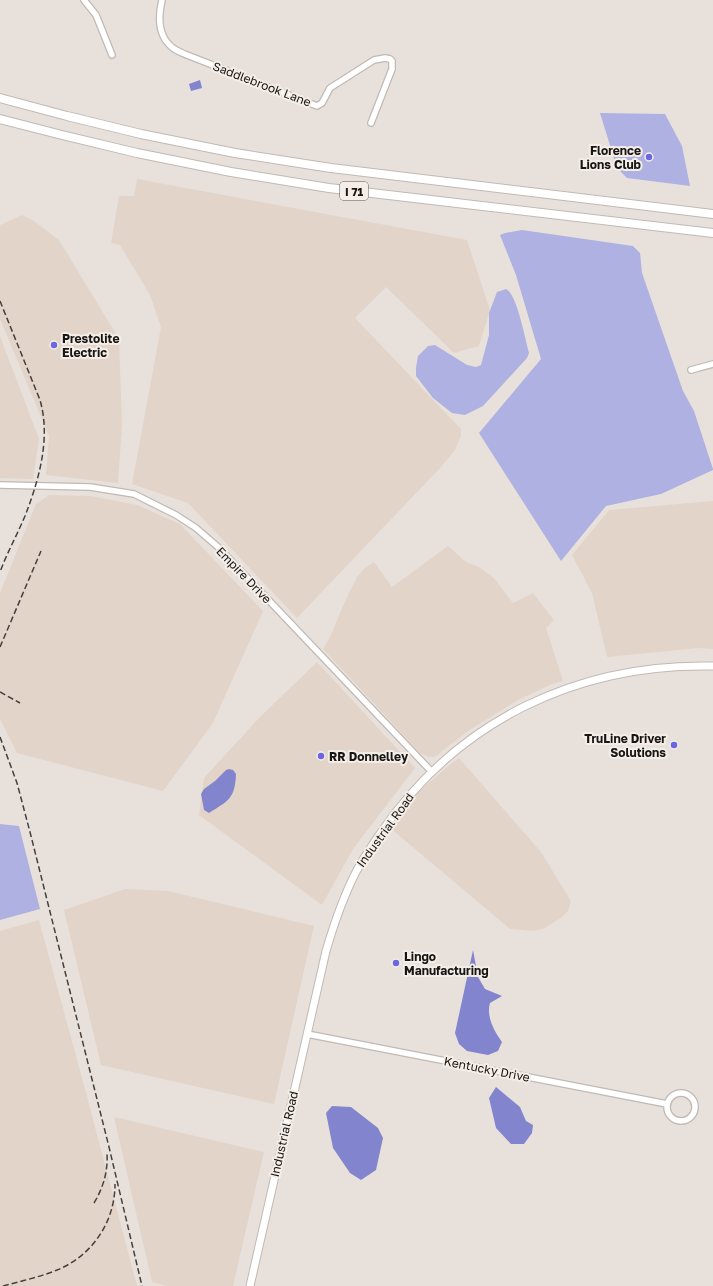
<svg xmlns="http://www.w3.org/2000/svg" width="713" height="1286" font-family="'Golos Text',sans-serif">
<style>
.built{fill:#e2d4c9}
.green{fill:#aeb1e1}
.water{fill:#8285ce}
.lines{fill:none;stroke-linecap:round;stroke-linejoin:round}
.minor-casing{stroke:#c0b9b4;stroke-width:8}
.major-casing{stroke:#c0b9b4;stroke-width:9}
.highway-casing{stroke:#c0b9b4;stroke-width:10}
.minor{stroke:#fff;stroke-width:5.5}
.major{stroke:#fff;stroke-width:7}
.highway{stroke:#fff;stroke-width:8}
.rail{stroke:#43403d;stroke-width:1.5;stroke-dasharray:6 3;stroke-linecap:butt}
.poi-dot{fill:#6c67e1;stroke:#f5eee8;stroke-width:1.5}
.labels{text-anchor:middle;dominant-baseline:central;stroke-width:4;stroke-linejoin:round;paint-order:stroke}
.shield{fill:#f5eee8;stroke:#5a5754;stroke-width:1}
.shield-label{font-size:11px;font-weight:bold;fill:#181614}
.street-label{font-size:12px;fill:#181614;stroke:#f5eee8}
.poi-label{font-size:12px;font-weight:bold;fill:#181614;stroke:#f5eee8;text-anchor:start}
</style>
<rect width="100%" height="100%" fill="#e8e1db"/>
<!-- built -->
<path class="built" d="M137,179L467,240L490,310L479,346L454,353L386,287L355,318L461,429V436L455,450L441,467L297,618L188,503L132,484L161,327L150,295L120,245L111,243L119,196H134Z
M22,215L34,221L59,240L119,339L122,425L118,483L46,475L49,436L0,319V225Z
M0,336L39,439L33,479L0,478Z
M49,495L91,496L137,505L180,524L263,611L213,723L163,791L17,753L0,719V593L36,504Z
M713,501V649L699,648L607,657L592,593L572,555L609,510Z
M448,546L466,562L479,567L494,578L513,603L533,593L554,620L546,628L563,681L552,684L518,700L468,731L436,756L434,757H429L420,753L323,649L330,637L346,599L357,577L365,568L374,562L392,587Z
M317,662L415,768L353,849L322,905L199,815L204,778L260,717Z
M459,758L541,852L571,901L568,911L562,917L545,928L534,931L510,929L389,827L414,796L447,767Z
M125,889L168,891L314,926L274,1104L101,1065L64,910Z
M39,920L85,1089L137,1286H0V931Z
M114,1117L264,1152L233,1286H167L152,1282Z"/>
<!-- green -->
<path class="green" d="M600,113L665,114L682,146L690,186L627,178L617,168Z
M522,230L633,246L640,253L642,273L683,391L694,411L713,469V470L661,494L606,506L561,561L479,433L541,359L516,275L500,235L505,233Z
M506,289C517,294 525,339 529,353L527,358L483,406L465,415L452,413L433,398L416,376V368L418,356L428,346L435,345L467,365L476,367L481,365L489,335V313L497,292Z
M0,824L19,826L40,909L0,920Z"/>
<!-- water -->
<path class="water" d="M200,80L202,88L191,91L189,84Z
M229,769L233,770L236,774C235,799 228,801 209,813L204,810L201,794L204,789L215,781L226,770Z
M473,950L478,977L485,989L502,996L490,1003C486,1016 494,1031 502,1042L498,1051L488,1055L467,1051L459,1044L455,1033Z
M496,1087L520,1107L526,1121L533,1125L532,1133L524,1144H511L496,1128L489,1098Z
M332,1106L351,1107L378,1128L383,1138L376,1170L361,1180L350,1173L333,1148L326,1113Z"/>
<g class="lines">
<defs>
<path id="minor" d="M84,0L96,15L112,55
M162,0C158,17 157,36 173,48C177,51 182,53 187,55L317,106L322,103L330,88L374,60L385,58L390,59L392,61V69L371,123
M691,370L713,364
M0,485L90,487L134,494L176,515L196,528L218,547L431,771
M307,1034L667,1104
M667 1107a14 14 0 1 1 28 0a14 14 0 1 1-28 0Z"/>
<path id="major" d="M250,1286L326,951C334,924 343,897 356,872C363,858 373,844 382,831C459,720 578,663 713,666"/>
<path id="highway" d="M0,98L67,116L141,134L235,153L331,168L713,214
M0,119L62,135L137,153L231,172L329,188L713,233"/>
</defs>
<!-- minor casing -->
<use href="#minor" class="minor-casing"/>
<!-- major casing -->
<use href="#major" class="major-casing"/>
<!-- highway casing -->
<use href="#highway" class="highway-casing"/>
<!-- minor -->
<use href="#minor" class="minor"/>
<!-- major -->
<use href="#major" class="major"/>
<!-- highway -->
<use href="#highway" class="highway"/>
<!-- rail -->
<path class="rail" d="M0,301L40,400C51,438 39,480 25,516C17,535 7,553 0,572
M0,647L41,551
M0,692L20,703
M0,737L17,783L30,832L109,1147L142,1286
M94,1203C103,1188 108,1172 107,1154
M3,1286C21,1281 40,1277 57,1270C92,1256 115,1222 115,1184"/>
</g>
<!-- markers -->
<g class="poi-dot">
<circle cx="649" cy="157" r="4"/>
<circle cx="54" cy="345" r="4"/>
<circle cx="674" cy="745" r="4"/>
<circle cx="321" cy="756" r="4"/>
<circle cx="396" cy="963" r="4"/>
</g>
<g class="labels">
<!-- shield labels -->
<rect class="shield" x="340" y="182" width="28" height="18" rx="3"/>
<g class="shield-label">
<text x="354" y="191">I 71</text>
</g>
<!-- street labels -->
<g class="street-label">
<text transform="translate(262 84) rotate(21)">Saddlebrook Lane</text>
<text transform="translate(244 575) rotate(46)">Empire Drive</text>
<text transform="translate(385 830) rotate(-54)">Industrial Road</text>
<text transform="translate(487 1069) rotate(11)">Kentucky Drive</text>
<text transform="translate(284 1134) rotate(-77)">Industrial Road</text>
</g>
<!-- poi labels -->
<g class="poi-label">
<text x="641" y="150" text-anchor="end">Florence<tspan x="641" dy="14">Lions Club</tspan></text>
<text x="62" y="338">Prestolite<tspan x="62" dy="14">Electric</tspan></text>
<text x="666" y="738" text-anchor="end">TruLine Driver<tspan x="666" dy="14">Solutions</tspan></text>
<text x="329" y="756">RR Donnelley</text>
<text x="404" y="956">Lingo<tspan x="404" dy="14">Manufacturing</tspan></text>
</g>
</g>
</svg>
